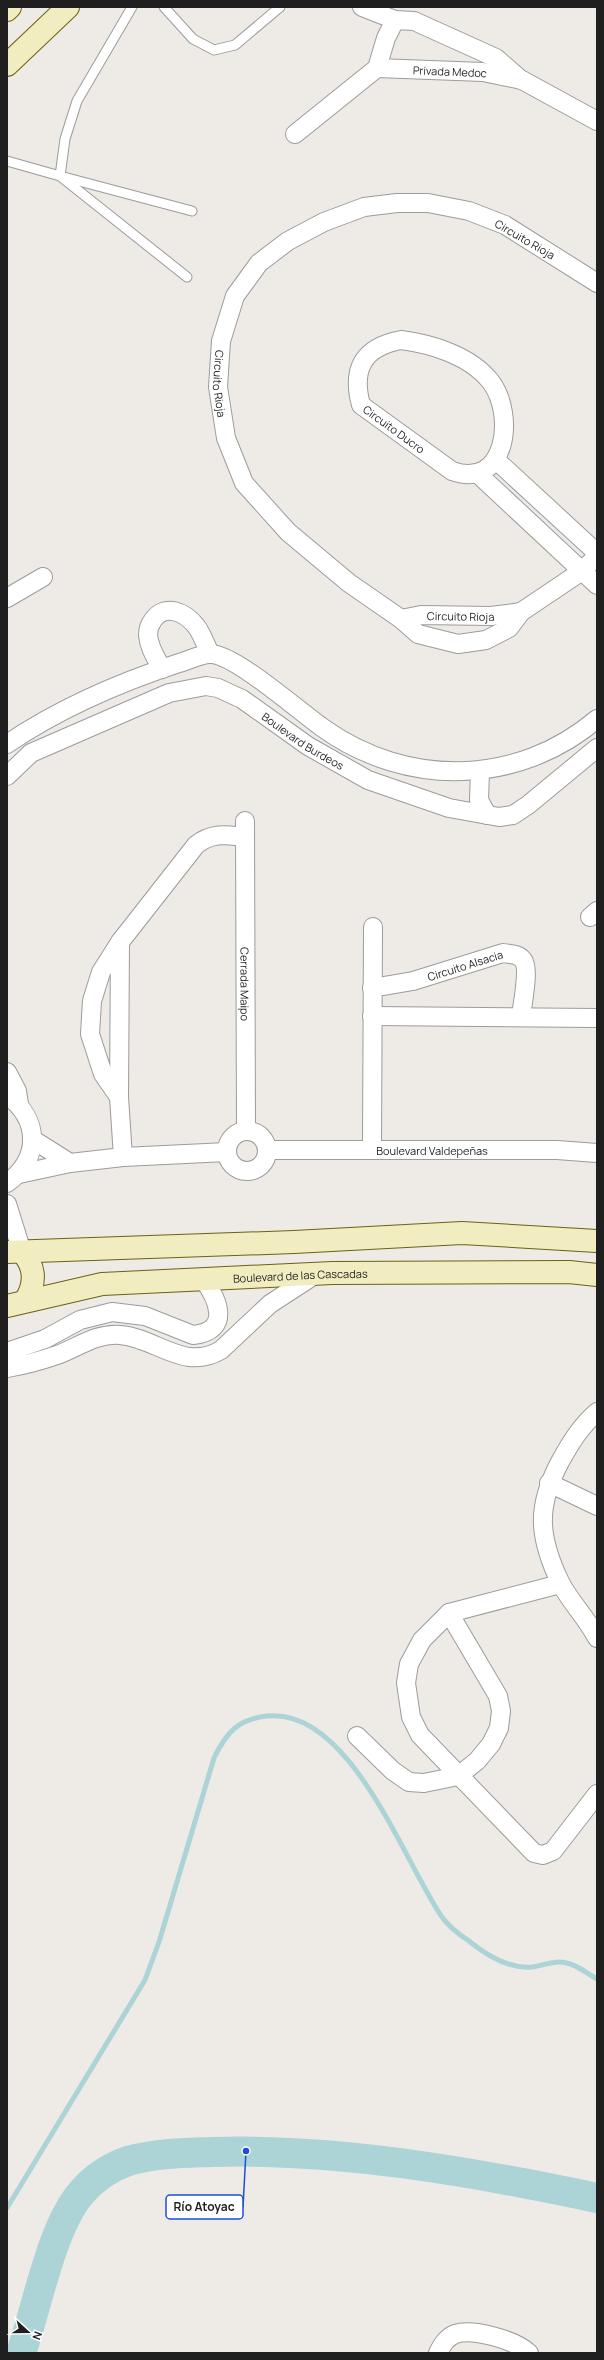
<svg xmlns="http://www.w3.org/2000/svg" width="604" height="2360" font-family="Manrope,sans-serif">
<style>
.lines{fill:none;stroke-linecap:round;stroke-linejoin:round}
.stream{stroke:#acd4d7;stroke-width:5}
.river{stroke:#acd4d7;stroke-width:30}
.lane-casing{stroke:#9c9c9c;stroke-width:11}
.street-casing{stroke:#9c9c9c;stroke-width:20}
.secondary-casing{stroke:#696312;stroke-width:24}
.lane{stroke:#fff;stroke-width:9}
.street{stroke:#fff;stroke-width:18}
.secondary{stroke:#f2ecc1;stroke-width:22}
.labels{text-anchor:middle;dominant-baseline:central;stroke-width:3;stroke-linejoin:round;paint-order:stroke}
.street-label{font-size:11px;fill:#1f1f1f;stroke:#fff}
.leader{fill:none;stroke:#1d4ed8;stroke-width:1.5}
.callout-dot{fill:#1d4ed8;stroke:#fff;stroke-width:1.5}
.callout{fill:#fff;stroke:#1d4ed8;stroke-width:1.5}
.callout-label{font-size:12px;text-anchor:middle;font-weight:bold;fill:#1f1f1f}
</style>
<rect width="100%" height="100%" fill="#eeeae6"/>
<g class="lines">
<!-- stream -->
<path class="stream" d="M7,2208L145,1980L159,1942L214,1758C226,1733 238,1719 267,1716C350,1707 404,1862 442,1917C448,1926 460,1935 469,1941C486,1955 509,1969 532,1967C541,1966 550,1962 559,1962C573,1962 585,1972 597,1979"/>
<!-- river -->
<path class="river" d="M21,2353C37,2308 51,2227 82,2192C94,2178 111,2167 128,2161C155,2153 185,2153 212,2152C338,2148 474,2172 597,2198"/>
<defs>
<path id="lane" d="M132,7L77,101L65,139L60,176L192,211
M164,7L193,39L214,50L235,45L280,7
M7,161L60,176L187,277"/>
<g id="street">
<path d="M362,7L395,20L414,21L496,58L521,80"/>
<path id="s1" d="M377,68L483,72L522,80L597,121"/>
<path d="M295,134L377,68L386,38L395,20"/>
<path id="s2" d="M597,283L505,225L469,211L428,203H397L364,207L324,222L288,241L259,263L235,296L221,341L218,387L226,438L244,483L288,532L349,583L401,619L418,634L458,644L486,640L509,628L521,612L582,571L597,556"/>
<path d="M401,340C432,344 471,356 491,382C516,416 506,490 452,471L361,405C351,368 364,347 401,340Z"/>
<path d="M496,460L597,553"/>
<path d="M478,474L597,585"/>
<path d="M7,598L43,577"/>
<path id="s3" d="M401,619L421,615L491,616L521,612"/>
<path d="M162,669C156,658 149,648 148,635C148,630 150,624 153,620C165,603 185,612 196,626C202,634 206,645 210,654"/>
<path d="M7,744C60,708 118,683 179,663C188,661 202,653 211,654C236,655 300,712 323,728C407,788 518,786 597,719"/>
<path d="M480,771L479,800L487,815"/>
<path id="s4" d="M7,776L31,753L169,693L206,686L218,688L242,699L308,746L368,780L449,808L499,817L513,815L528,805L597,748"/>
<path id="s5" d="M245,821L246,1131"/>
<path d="M590,917L597,911"/>
<path id="s6" d="M372,988L413,981L503,953C509,954 519,954 523,960C530,969 522,1005 521,1017"/>
<path d="M372,1016L597,1018"/>
<path d="M7,1072L17,1091L19,1104"/>
<path d="M7,1095C40,1120 41,1158 7,1183"/>
<path d="M119,1097L120,942"/>
<circle cx="247" cy="1151" r="20"/>
<path d="M32,1139L70,1163"/>
<path id="s7" d="M267,1150H557L597,1153"/>
<path d="M372,1150L373,927"/>
<path d="M123,1157L119,1097L103,1074L90,1034L92,1001L101,972L120,942L196,845C212,832 226,835 245,837"/>
<path d="M19,1174L70,1163L123,1157L227,1152"/>
<path d="M7,1204L22,1252"/>
<path d="M7,1352L45,1339L80,1320L112,1312L145,1316L193,1335C232,1331 218,1299 203,1279"/>
<path d="M7,1368C25,1365 43,1360 60,1354C80,1346 97,1333 120,1335C157,1338 184,1372 221,1350L270,1304L316,1274"/>
<path d="M597,1412C581,1426 571,1442 561,1460C536,1506 538,1536 560,1582C570,1602 587,1618 597,1638"/>
<path d="M549,1483L597,1506"/>
<path d="M560,1584L449,1613L422,1640L409,1664L406,1683L411,1717L420,1735L534,1853L543,1855L553,1851L597,1794"/>
<path d="M357,1736L393,1771L409,1782L424,1783L458,1776L477,1761L491,1744L499,1728L501,1711L498,1696L449,1613"/>
<path d="M438,2353C442,2345 446,2338 455,2334C473,2328 515,2340 529,2353"/>
</g>
<g id="secondary">
<path d="M7,10L10,7"/>
<path d="M7,65L68,7"/>
<path d="M7,1252L294,1242L462,1233L597,1241"/>
<path d="M22,1252C36,1267 36,1284 25,1301"/>
<path id="s8" d="M7,1306L102,1284L332,1273L569,1272L597,1275"/>
</g>
</defs>
<!-- lane casing -->
<use href="#lane" class="lane-casing"/>
<!-- street casing -->
<use href="#street" class="street-casing"/>
<!-- secondary casing -->
<use href="#secondary" class="secondary-casing"/>
<!-- lane -->
<use href="#lane" class="lane"/>
<!-- street -->
<use href="#street" class="street"/>
<!-- secondary -->
<use href="#secondary" class="secondary"/>
</g>
<g class="labels">
<!-- street labels -->
<g class="street-label">
<text stroke="none"><textPath href="#s1" startOffset="73">Privada Medoc</textPath></text>
<text transform="translate(525 239) rotate(30)">Circuito Rioja</text>
<text stroke="none"><textPath href="#s2" startOffset="504">Circuito Rioja</textPath></text>
<text transform="translate(394 429) rotate(36)">Circuito Ducro</text>
<text stroke="none"><textPath href="#s3" startOffset="60">Circuito Rioja</textPath></text>
<text stroke="none"><textPath href="#s4" startOffset="334">Boulevard Burdeos</textPath></text>
<text stroke="none"><textPath href="#s6" startOffset="96">Circuito Alsacia</textPath></text>
<text stroke="none"><textPath href="#s5" startOffset="163">Cerrada Maipo</textPath></text>
<text stroke="none"><textPath href="#s7" startOffset="165">Boulevard Valdepeñas</textPath></text>
<text stroke="none"><textPath href="#s8" startOffset="296">Boulevard de las Cascadas</textPath></text>
</g>
</g>
<!-- callouts -->
<path class="leader" d="M246 2151L243 2207"/>
<circle class="callout-dot" cx="246" cy="2151" r="4"/>
<rect class="callout" x="166" y="2195" width="77" height="24" rx="4"/>
<g class="callout-label">
<text x="204" y="2211">Río Atoyac</text>
</g>
<!-- border -->
<rect width="604" height="2360" fill="none" stroke="#1f1f1f" stroke-width="16"/>
<!-- north arrow -->
<g transform="translate(28 2332) rotate(111)" stroke="#ffffff" stroke-width="3" paint-order="stroke">
<path d="M0-3L7 15L0 10L-7 15Z" fill="#1f1f1f"/>
<text y="-6" font-size="11" font-weight="bold" text-anchor="middle" fill="#1f1f1f">N</text>
</g>
</svg>
